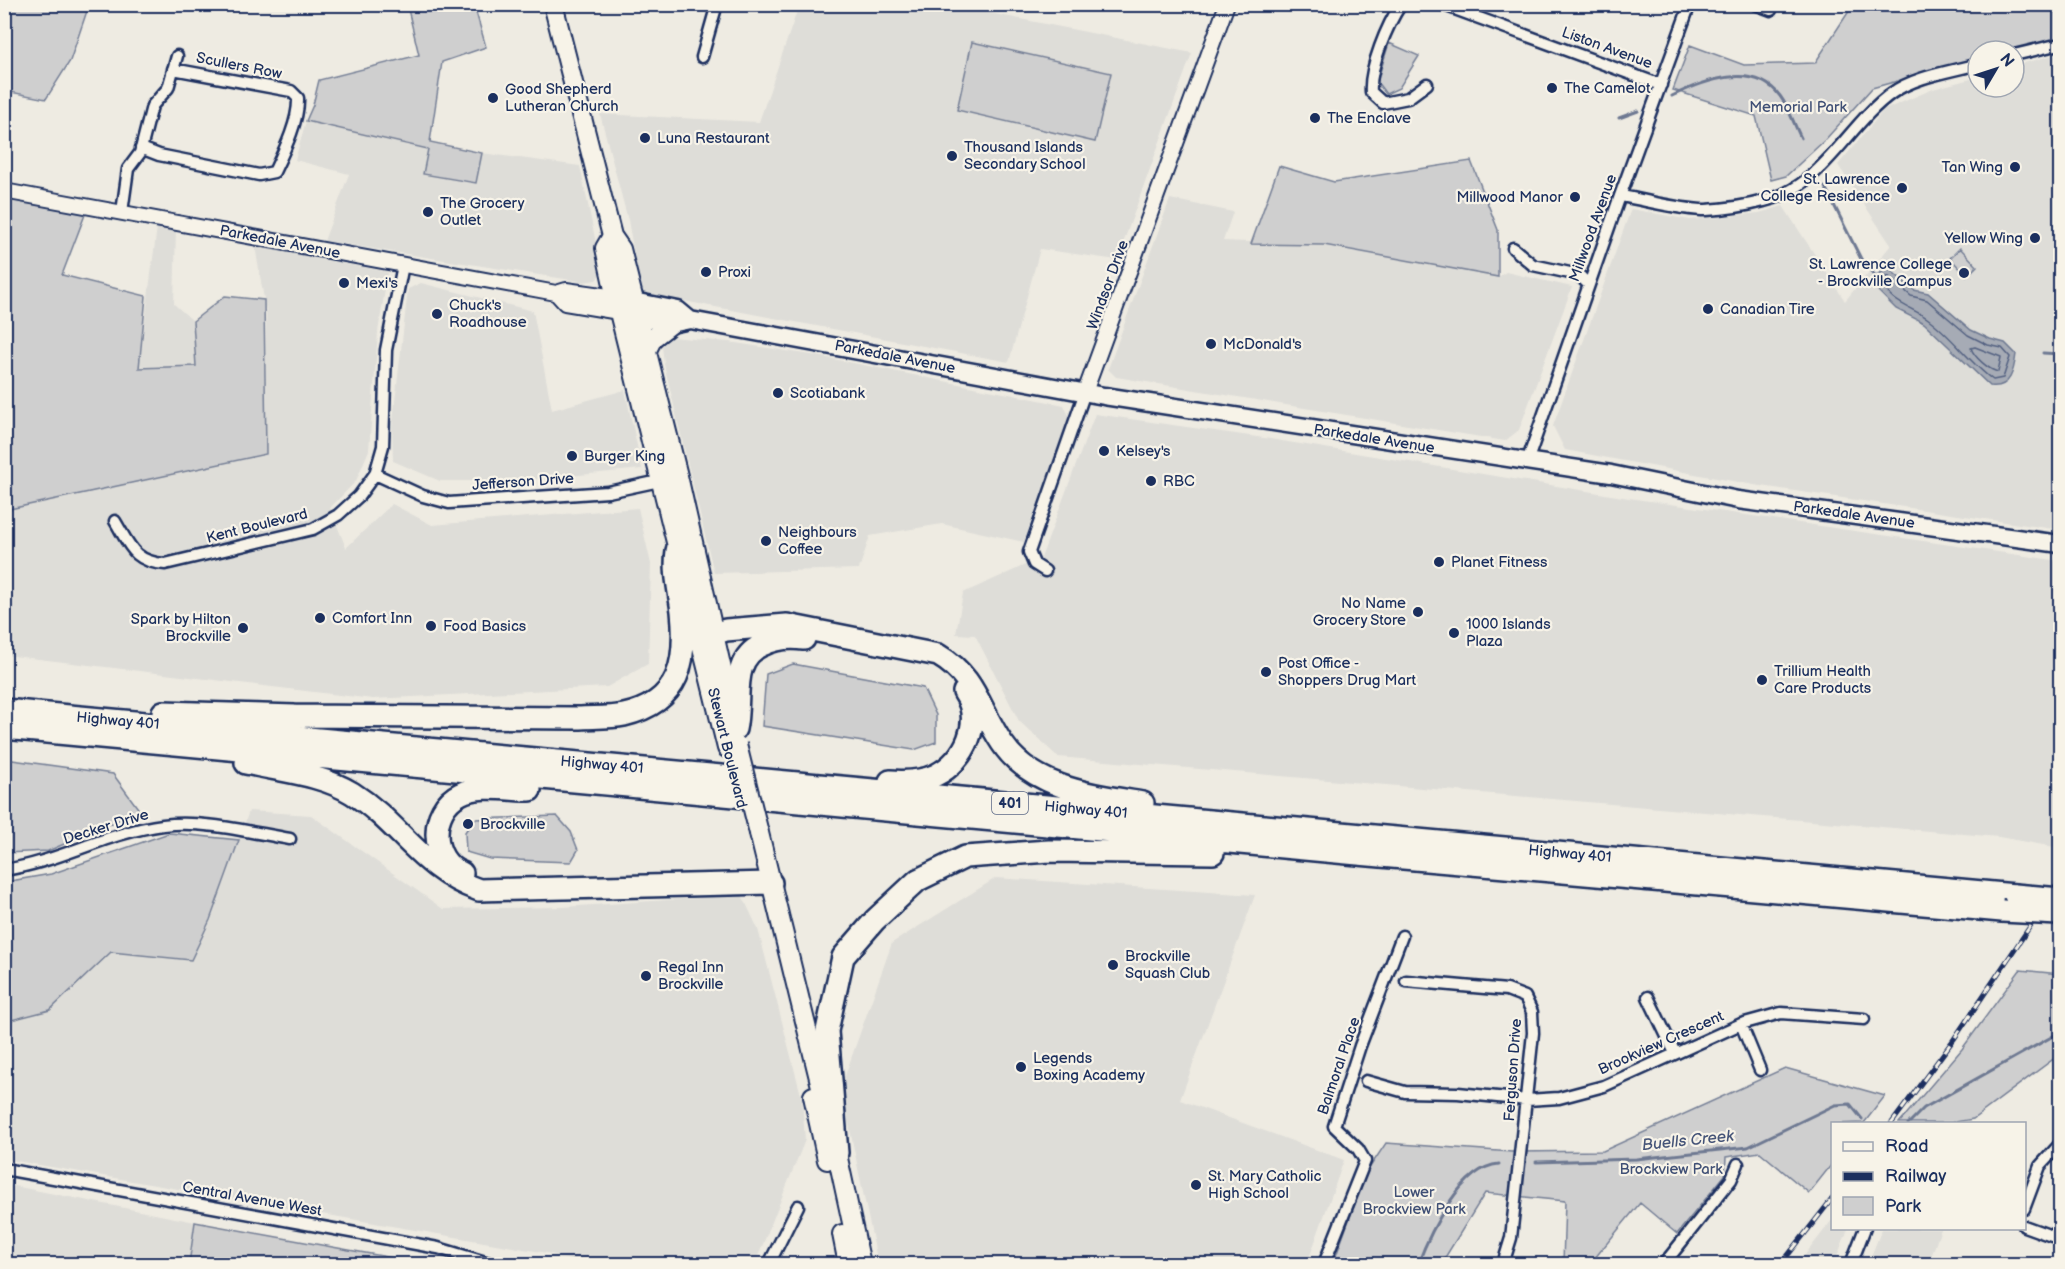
<svg xmlns="http://www.w3.org/2000/svg" width="2065" height="1269" font-family="'Balsamiq Sans',sans-serif">
<style>
.built{fill:#deddd8}
.green{fill:#cfcfcf;stroke:#757f96;stroke-width:1.5}
.water{fill:#a6abb5;stroke:#6e7992;stroke-width:1.5}
.lines{fill:none;stroke-linecap:round;stroke-linejoin:round}
.shore{stroke:#536181;stroke-width:1.5}
.stream{stroke:#6e7992;stroke-width:3}
.minor-casing{stroke:#1b2f5e;stroke-width:15}
.tertiary-casing{stroke:#1b2f5e;stroke-width:18}
.secondary-casing{stroke:#1b2f5e;stroke-width:21}
.primary-casing{stroke:#1b2f5e;stroke-width:22}
.motorway-casing{stroke:#1b2f5e;stroke-width:26}
.minor{stroke:#f7f3e8;stroke-width:10}
.tertiary{stroke:#f7f3e8;stroke-width:14}
.secondary{stroke:#f7f3e8;stroke-width:16}
.primary{stroke:#f7f3e8;stroke-width:18}
.motorway{stroke:#f7f3e8;stroke-width:21}
.rail-casing{stroke:#1b2f5e;stroke-width:5}
.rail{stroke:#f7f3e8;stroke-width:3;stroke-dasharray:9;stroke-linecap:butt}
.primary-bridge-casing{stroke:#1b2f5e;stroke-width:22;stroke-linecap:butt}
.motorway-bridge-casing{stroke:#1b2f5e;stroke-width:26;stroke-linecap:butt}
.primary-bridge{stroke:#f7f3e8;stroke-width:18}
.motorway-bridge{stroke:#f7f3e8;stroke-width:21}
.poi-dot{fill:#1b2f5e;stroke:#f7f3e8;stroke-width:2}
.labels{text-anchor:middle;dominant-baseline:central;stroke-width:4.5;stroke-linejoin:round;paint-order:stroke}
.shield{fill:#f7f3e8;stroke:#5d6a87;stroke-width:1.5}
.shield-label{font-size:14px;font-weight:bold;fill:#1b2f5e}
.street-label{font-size:15px;fill:#1b2f5e;stroke:#f7f3e8}
.poi-label{font-size:15px;fill:#1b2f5e;stroke:#f7f3e8;text-anchor:start}
.park-label{font-size:15px;fill:#3f4f75;stroke:#f7f3e8}
.water-label{font-size:16px;font-style:italic;fill:#455478;stroke:#f7f3e8}
</style>
<rect width="100%" height="100%" fill="#eeebe2"/>
<filter id="ink" filterUnits="userSpaceOnUse"><feTurbulence type="fractalNoise" baseFrequency=".0167" numOctaves="2"/><feDisplacementMap in="SourceGraphic" scale="12" xChannelSelector="R" yChannelSelector="G"/><feConvolveMatrix kernelMatrix="1 2 1 2 8 2 1 2 1" color-interpolation-filters="sRGB"/></filter>
<g filter="url(#ink)">
<!-- built -->
<path class="built" d="M799,5H949L1192,53L1117,260L1040,249L1009,362L641,293L628,220L600,114L759,122Z
M2060,53V530L1754,485L1565,450L1553,426L1631,209L1690,220L1759,213L1783,206L1845,301L1891,245L1838,165L1884,110L1933,89L1978,77V87H2014V66Z
M306,121L428,149L423,174L475,183L482,153L580,166L602,272L596,280L584,282L324,241L349,174L295,160Z
M1170,199L1233,212L1223,241L1324,245L1498,277L1506,272L1572,287L1519,430L1505,441L1116,377L1108,369Z
M157,227L176,230L174,304L193,321L197,366L139,368Z
M255,246L388,272L378,332L369,450L356,481L330,508L346,548L392,504L432,525L638,508L651,564L648,664L607,687L373,699L5,655V510L266,454V311Z
M421,283L533,311L552,410L625,390L642,469L516,481H440L393,461L392,428L408,289Z
M670,337L729,342L818,356L1064,405L1069,416L1024,542L942,524L870,536L859,569L714,573L664,364L662,346Z
M1095,414L1264,438L1629,498L2060,561V848L1999,837L1058,757L1019,721L975,635L956,634L963,593L1041,558Z
M249,811L311,815L443,909L563,907L742,895L758,929L802,1099L805,1140L755,1264H584L547,1253L5,1159L7,1021L50,1010L111,952L191,960L211,920Z
M996,878L1255,895L1180,1100L1344,1160L1307,1264H878L841,1087L892,943Z
M4,1184L195,1222L189,1264H5Z
M1832,1220V1228L1848,1229L1834,1264H1798Z
M1882,1229H1941L1931,1257L1950,1264H1868Z"/>
<!-- green -->
<path class="green" d="M4,5H89L70,61L46,99L5,91Z
M407,5H474L486,47L442,62L430,142L482,153L476,183L423,174L428,149L306,121L313,105L319,80L419,55Z
M1853,5H2060V38L2011,51H1978V59L1872,88L1825,140L1786,176L1771,180L1756,116L1673,90L1690,45L1744,65L1815,63Z
M972,42L1111,73L1095,142L957,110Z
M1389,43L1419,56L1399,88L1386,94L1377,82Z
M1471,161L1498,230V277L1324,245L1251,244L1279,166L1334,182Z
M5,197L86,212L62,275L146,296L139,368L196,366L193,321L225,296L264,300L266,454L5,510Z
M1960,248L1977,266L1967,276L1950,258Z
M793,664L923,688L936,715V742L914,750L762,726L766,674Z
M5,759L113,774L140,811L48,851L5,853Z
M557,816L571,832L578,850L571,862L490,859L466,852L465,832L474,819Z
M169,833L239,840L210,920L191,960L111,952L50,1010L7,1021L5,1030V882L51,874Z
M2020,970L2060,974V1054L1973,1119L1950,1123H1899L1962,1049Z
M1785,1068L1885,1096L1864,1123L1832,1124V1164L1809,1193L1760,1152L1726,1157L1725,1175L1677,1234L1640,1203L1590,1264H1563L1565,1201L1485,1193L1441,1264H1333L1366,1173L1386,1143L1512,1152L1603,1151Z
M195,1222L420,1263V1264H189Z"/>
<!-- water -->
<path class="water" d="M1888,268L1914,290L1928,293L1971,330L1990,339L2005,343L2016,354C2014,370 2011,389 1990,386L1924,323L1896,309L1878,291L1875,276Z"/>
<g class="lines">
<!-- shore -->
<path class="shore" d="M1888,276L1911,296L1927,300L1968,335L1988,345L2002,348L2010,357L2003,378L1993,380C1969,362 1951,335 1927,318C1911,307 1885,301 1882,279Z
M1975,347L2001,357L1998,372C1989,370 1974,357 1971,348Z"/>
<!-- stream -->
<path class="stream" d="M1672,96C1703,81 1754,61 1780,96C1789,108 1794,124 1801,138
M1619,118L1638,111
M1825,187L1861,259L1876,277
M2043,353L2060,354
M1908,1124L1924,1108L2055,1035L2060,1026
M1536,1162L1636,1159L1748,1147L1835,1105L1850,1104L1862,1119
M1418,1264C1430,1232 1461,1167 1499,1164"/>
<defs>
<path id="minor" d="M1401,4C1387,25 1369,68 1371,92L1383,103L1408,98L1427,84
M1441,4L1661,85
M1755,4L1771,10
M2014,55L2060,44
M702,57L717,4
M141,148L159,155L259,175L274,172C284,151 299,121 298,98L291,91L173,69
M1620,196C1646,200 1680,210 1706,210C1724,209 1746,206 1764,201C1822,188 1848,124 1892,93C1916,76 1950,72 1978,64
M122,212L128,169L140,153L152,106L168,88L177,56
M1513,248L1533,265L1579,275L1588,284
M1527,462L1620,196L1690,4
M375,474L423,496L449,503L608,492L664,480
M115,521C130,546 134,562 165,564L313,529L338,515L359,496L375,474L383,446L386,350L403,265
M1045,571L1034,564L1029,552L1085,392
M4,870C59,862 108,832 163,825C204,820 249,832 290,839
M1406,981L1507,990L1525,997L1532,1012L1533,1033L1511,1238L1503,1264
M1648,997L1675,1053
M1741,1024L1760,1070
M1366,1081L1405,1092L1458,1093L1527,1100L1559,1098L1604,1086L1741,1024L1781,1013L1864,1019
M4,1169L438,1248L492,1264
M2024,1209L2040,1166L2060,1144
M2024,1226L2060,1239
M769,1264L798,1206
M1324,1264L1365,1161L1358,1149L1334,1126L1360,1046L1402,936
M1664,1264L1731,1180L1738,1164
M1851,1264L1865,1228"/>
<path id="tertiary" d="M4,191L556,293L566,290L616,297
M556,293L565,303L619,312
M1085,392L1227,4"/>
<path id="secondary" d="M623,299L678,310L690,320
M628,315L671,324L690,320L1104,396L1611,474L1738,500L2060,544"/>
<path id="primary" d="M553,4L612,236L621,249L678,476L733,718
M612,236L605,248L619,312L727,748
M646,352L653,338L671,324
M759,833L827,1111
M813,1096L827,1160
M834,1140L861,1264
M842,1234L848,1264"/>
<path id="motorway" d="M701,638L726,630L787,625L938,655C976,677 979,709 1002,743C1033,789 1093,795 1143,803
M4,710L2015,895
M163,712L295,716L578,718C592,717 610,718 624,715C681,702 687,661 682,611C679,589 674,572 677,551
M4,728L1358,854L2002,911
M735,729C742,699 729,660 762,645C776,638 789,637 804,639
M246,763C281,771 321,774 352,793C401,824 421,870 479,890L771,883
M890,781C904,782 923,781 936,775C965,761 984,721 964,692
M462,873C429,861 429,809 460,794C479,784 509,790 530,790
M837,1153L827,1031L843,957L875,920L918,880L965,857L1049,851L1213,853"/>
</defs>
<!-- minor casing -->
<use href="#minor" class="minor-casing"/>
<!-- tertiary casing -->
<use href="#tertiary" class="tertiary-casing"/>
<!-- secondary casing -->
<use href="#secondary" class="secondary-casing"/>
<!-- primary casing -->
<use href="#primary" class="primary-casing"/>
<!-- motorway casing -->
<use href="#motorway" class="motorway-casing"/>
<!-- minor -->
<use href="#minor" class="minor"/>
<!-- tertiary -->
<use href="#tertiary" class="tertiary"/>
<!-- secondary -->
<use href="#secondary" class="secondary"/>
<!-- primary -->
<use href="#primary" class="primary"/>
<!-- motorway -->
<use href="#motorway" class="motorway"/>
<defs>
<path id="rail" d="M1891,1124L1954,1039L2060,882
M1781,1264L1832,1199"/>
</defs>
<!-- rail casing -->
<use href="#rail" class="rail-casing"/>
<!-- rail -->
<use href="#rail" class="rail"/>
<defs>
<path id="primary-bridge" d="M737,745L759,833"/>
<path id="motorway-bridge" d="M2015,895L2060,899
M2002,911L2058,914"/>
</defs>
<!-- primary-bridge casing -->
<use href="#primary-bridge" class="primary-bridge-casing"/>
<!-- motorway-bridge casing -->
<use href="#motorway-bridge" class="motorway-bridge-casing"/>
<!-- primary-bridge -->
<use href="#primary-bridge" class="primary-bridge"/>
<!-- motorway-bridge -->
<use href="#motorway-bridge" class="motorway-bridge"/>
</g>
</g>
<!-- markers -->
<g class="poi-dot">
<circle cx="1552" cy="88" r="6"/>
<circle cx="493" cy="98" r="6"/>
<circle cx="1315" cy="118" r="6"/>
<circle cx="645" cy="138" r="6"/>
<circle cx="952" cy="156" r="6"/>
<circle cx="2015" cy="167" r="6"/>
<circle cx="1902" cy="188" r="6"/>
<circle cx="1575" cy="197" r="6"/>
<circle cx="428" cy="212" r="6"/>
<circle cx="2035" cy="238" r="6"/>
<circle cx="706" cy="272" r="6"/>
<circle cx="1964" cy="273" r="6"/>
<circle cx="344" cy="283" r="6"/>
<circle cx="1708" cy="309" r="6"/>
<circle cx="437" cy="314" r="6"/>
<circle cx="1211" cy="344" r="6"/>
<circle cx="778" cy="393" r="6"/>
<circle cx="1104" cy="451" r="6"/>
<circle cx="572" cy="456" r="6"/>
<circle cx="1151" cy="481" r="6"/>
<circle cx="766" cy="541" r="6"/>
<circle cx="1439" cy="562" r="6"/>
<circle cx="1418" cy="612" r="6"/>
<circle cx="320" cy="618" r="6"/>
<circle cx="431" cy="626" r="6"/>
<circle cx="243" cy="628" r="6"/>
<circle cx="1454" cy="633" r="6"/>
<circle cx="1266" cy="672" r="6"/>
<circle cx="1762" cy="680" r="6"/>
<circle cx="468" cy="824" r="6"/>
<circle cx="1113" cy="965" r="6"/>
<circle cx="646" cy="976" r="6"/>
<circle cx="1021" cy="1067" r="6"/>
<circle cx="1196" cy="1185" r="6"/>
</g>
<g class="labels">
<!-- shield labels -->
<rect class="shield" x="992" y="792" width="36" height="22" rx="4.5"/>
<g class="shield-label">
<text x="1010" y="803">401</text>
</g>
<!-- street labels -->
<g class="street-label">
<text transform="translate(1607 48) rotate(20)">Liston Avenue</text>
<text transform="translate(239 66) rotate(11)">Scullers Row</text>
<text transform="translate(1593 228) rotate(-70)">Millwood Avenue</text>
<text transform="translate(280 242) rotate(11)">Parkedale Avenue</text>
<text transform="translate(1108 285) rotate(-70)">Windsor Drive</text>
<text transform="translate(895 357) rotate(11)">Parkedale Avenue</text>
<text transform="translate(1374 439) rotate(9)">Parkedale Avenue</text>
<text transform="translate(523 482) rotate(-4)">Jefferson Drive</text>
<text transform="translate(1854 515) rotate(8)">Parkedale Avenue</text>
<text transform="translate(257 526) rotate(-14)">Kent Boulevard</text>
<text transform="translate(118 721) rotate(5)">Highway 401</text>
<text transform="translate(727 748) rotate(76)">Stewart Boulevard</text>
<text transform="translate(602 765) rotate(5)">Highway 401</text>
<text transform="translate(1086 810) rotate(5)">Highway 401</text>
<text transform="translate(106 827) rotate(-17)">Decker Drive</text>
<text transform="translate(1570 854) rotate(5)">Highway 401</text>
<text transform="translate(1661 1043) rotate(-24)">Brookview Crescent</text>
<text transform="translate(1339 1066) rotate(-71)">Balmoral Place</text>
<text transform="translate(1513 1070) rotate(-86)">Ferguson Drive</text>
<text transform="translate(252 1199) rotate(10)">Central Avenue West</text>
</g>
<!-- poi labels -->
<g class="poi-label">
<text x="1564" y="88">The Camelot</text>
<text x="505" y="89">Good Shepherd<tspan x="505" dy="17">Lutheran Church</tspan></text>
<text x="1327" y="118">The Enclave</text>
<text x="657" y="138">Luna Restaurant</text>
<text x="964" y="147">Thousand Islands<tspan x="964" dy="17">Secondary School</tspan></text>
<text x="2003" y="167" text-anchor="end">Tan Wing</text>
<text x="1890" y="179" text-anchor="end">St. Lawrence<tspan x="1890" dy="17">College Residence</tspan></text>
<text x="1563" y="197" text-anchor="end">Millwood Manor</text>
<text x="440" y="203">The Grocery<tspan x="440" dy="17">Outlet</tspan></text>
<text x="2023" y="238" text-anchor="end">Yellow Wing</text>
<text x="1952" y="264" text-anchor="end">St. Lawrence College<tspan x="1952" dy="17">- Brockville Campus</tspan></text>
<text x="718" y="272">Proxi</text>
<text x="356" y="283">Mexi's</text>
<text x="449" y="305">Chuck's<tspan x="449" dy="17">Roadhouse</tspan></text>
<text x="1720" y="309">Canadian Tire</text>
<text x="1223" y="344">McDonald's</text>
<text x="790" y="393">Scotiabank</text>
<text x="1116" y="451">Kelsey's</text>
<text x="584" y="456">Burger King</text>
<text x="1163" y="481">RBC</text>
<text x="778" y="532">Neighbours<tspan x="778" dy="17">Coffee</tspan></text>
<text x="1451" y="562">Planet Fitness</text>
<text x="1406" y="603" text-anchor="end">No Name<tspan x="1406" dy="17">Grocery Store</tspan></text>
<text x="332" y="618">Comfort Inn</text>
<text x="231" y="619" text-anchor="end">Spark by Hilton<tspan x="231" dy="17">Brockville</tspan></text>
<text x="1466" y="624">1000 Islands<tspan x="1466" dy="17">Plaza</tspan></text>
<text x="443" y="626">Food Basics</text>
<text x="1278" y="663">Post Office -<tspan x="1278" dy="17">Shoppers Drug Mart</tspan></text>
<text x="1774" y="671">Trillium Health<tspan x="1774" dy="17">Care Products</tspan></text>
<text x="480" y="824">Brockville</text>
<text x="1125" y="956">Brockville<tspan x="1125" dy="17">Squash Club</tspan></text>
<text x="658" y="967">Regal Inn<tspan x="658" dy="17">Brockville</tspan></text>
<text x="1033" y="1058">Legends<tspan x="1033" dy="17">Boxing Academy</tspan></text>
<text x="1208" y="1176">St. Mary Catholic<tspan x="1208" dy="17">High School</tspan></text>
</g>
<!-- park labels -->
<g class="park-label">
<text x="1798" y="107">Memorial Park</text>
<text x="1671" y="1169">Brockview Park</text>
<text x="1414" y="1192">Lower<tspan x="1414" dy="17">Brockview Park</tspan></text>
</g>
<!-- water labels -->
<g class="water-label">
<text transform="translate(1688 1141) rotate(-6)">Buells Creek</text>
</g>
</g>
<!-- margin -->
<rect width="2065" height="1269" fill="none" stroke="#f7f3e8" stroke-width="24"/>
<rect x="12" y="12" width="2041" height="1245" fill="none" stroke="#1b2f5e" stroke-width="2" filter="url(#ink)"/>
<!-- legend -->
<rect x="1831" y="1122" width="195" height="108" fill="#f7f3e8" stroke="#9fa5b1" stroke-width="1.5"/>
<rect x="1843" y="1142" width="30" height="9" fill="#f7f3e8" stroke="#9fa5b1" stroke-width="1.5"/>
<text x="1885" y="1152" font-size="18" fill="#1b2f5e">Road</text>
<rect x="1843" y="1172" width="30" height="9" fill="#1b2f5e" stroke="#9fa5b1" stroke-width="1.5"/>
<text x="1885" y="1182" font-size="18" fill="#1b2f5e">Railway</text>
<rect x="1843" y="1197" width="30" height="18" fill="#cfcfcf" stroke="#9fa5b1" stroke-width="1.5"/>
<text x="1885" y="1212" font-size="18" fill="#1b2f5e">Park</text>
<!-- north arrow -->
<g transform="translate(1996 69) rotate(51)"><circle r="28" fill="#f7f3e8" stroke="#9fa5b1" stroke-width="1.5"/>
<path d="M0-4.5L10 22L0 15L-10 22Z" fill="#1b2f5e"/>
<text y="-9" font-size="16" font-weight="bold" text-anchor="middle" fill="#1b2f5e">N</text>
</g>
</svg>
